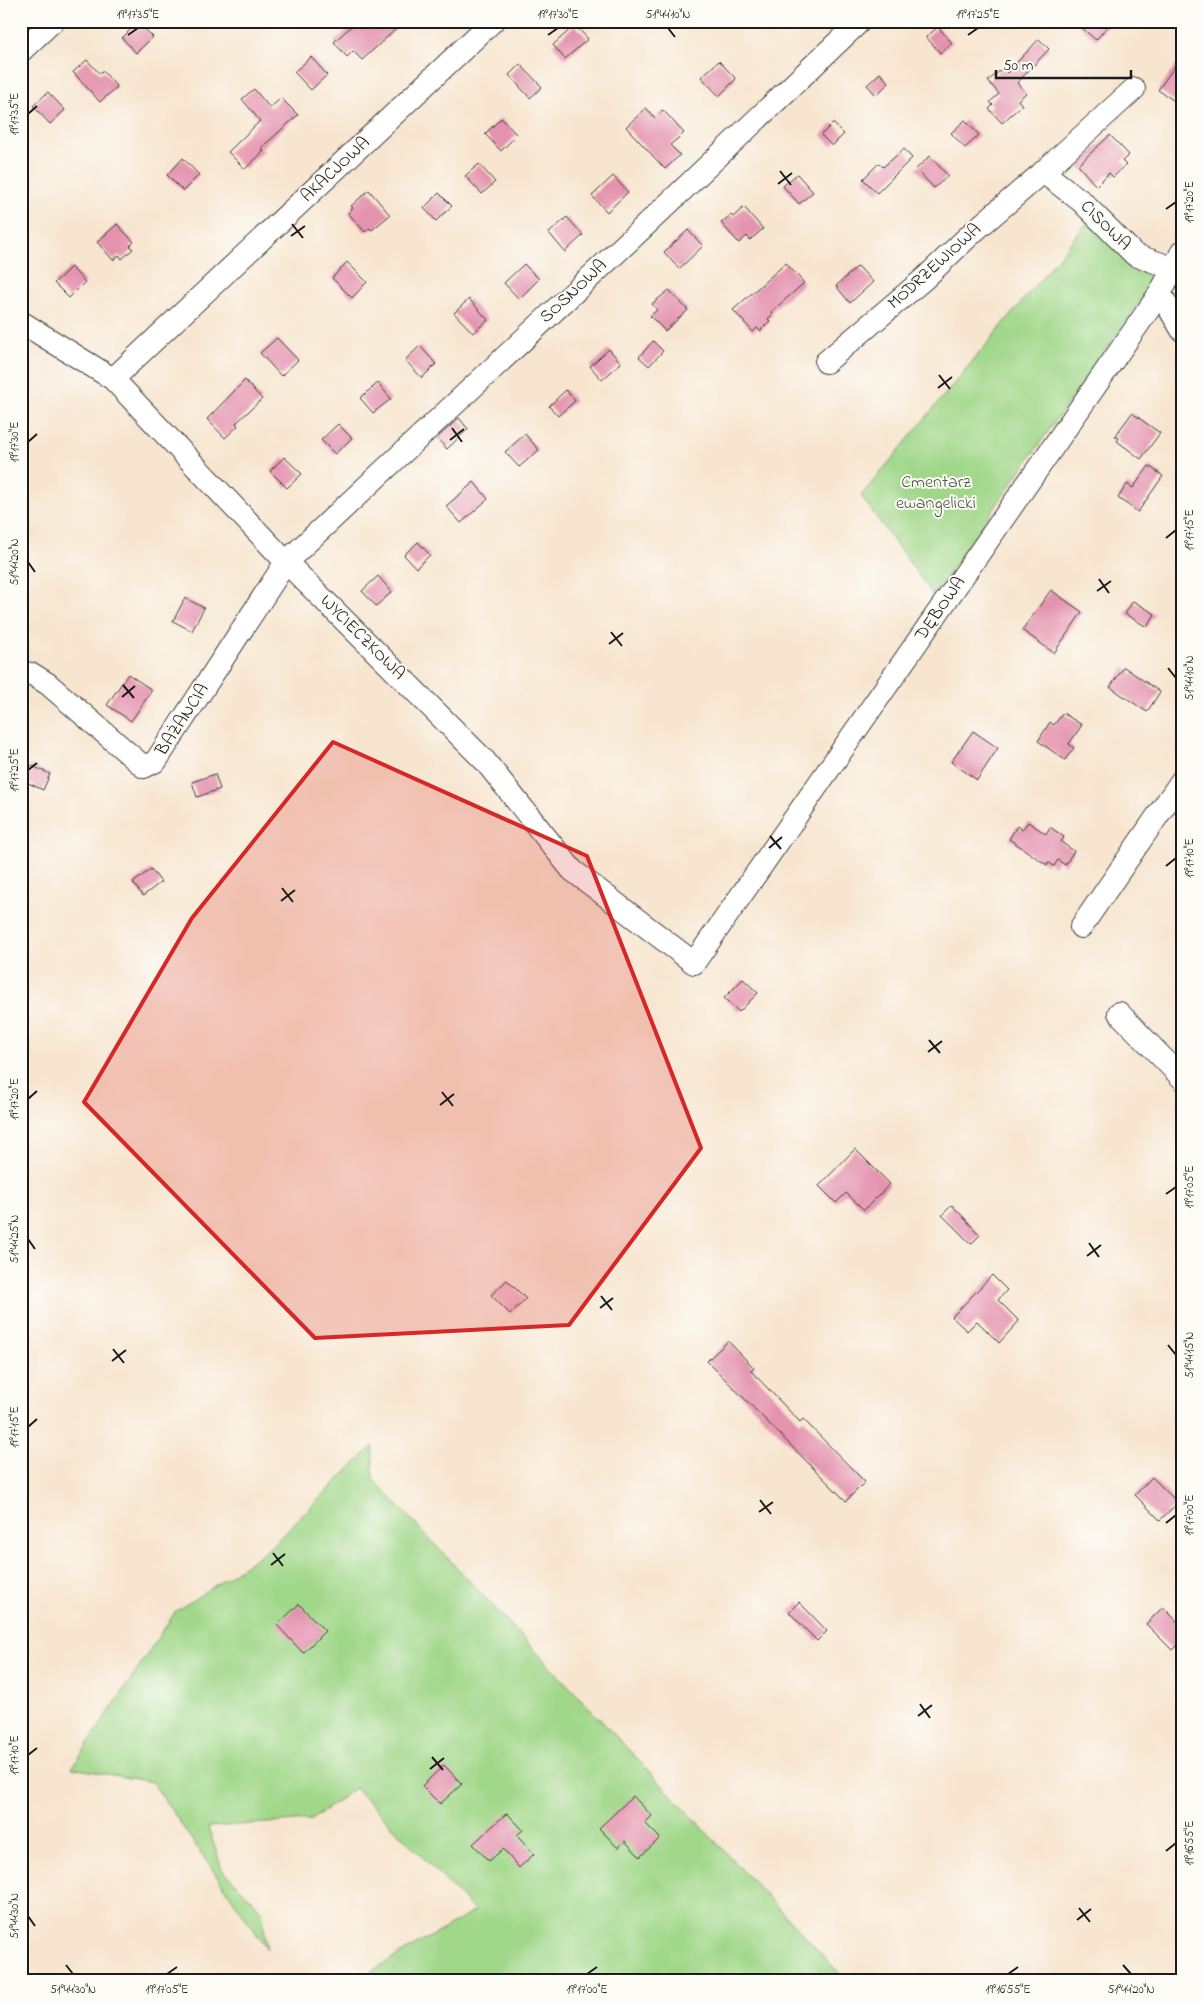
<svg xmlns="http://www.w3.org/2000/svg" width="1203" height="2002" font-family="'Indie Flower',sans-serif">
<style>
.green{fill:#a0d789;stroke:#5e7a52}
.building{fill:#e493af}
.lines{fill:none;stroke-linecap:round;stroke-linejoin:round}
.minor-casing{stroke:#3d3a37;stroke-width:24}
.minor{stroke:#fff;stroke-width:22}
.marked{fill:#d62828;fill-opacity:0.2;stroke:#d62828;stroke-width:4;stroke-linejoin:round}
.ticks{fill:none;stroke:#1c1c1c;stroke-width:2}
.labels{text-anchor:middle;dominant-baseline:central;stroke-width:4;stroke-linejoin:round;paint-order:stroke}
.street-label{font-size:18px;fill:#1c1c1c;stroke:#fdfcf7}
.park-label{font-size:18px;fill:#4a5d42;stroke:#fdfcf7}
.neatline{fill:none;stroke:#1c1c1c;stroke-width:2}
.ticks-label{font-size:12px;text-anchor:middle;fill:#1c1c1c}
</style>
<rect width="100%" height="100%" fill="#fdfcf7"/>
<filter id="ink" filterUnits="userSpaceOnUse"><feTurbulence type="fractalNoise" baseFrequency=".02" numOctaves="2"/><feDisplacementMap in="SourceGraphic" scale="10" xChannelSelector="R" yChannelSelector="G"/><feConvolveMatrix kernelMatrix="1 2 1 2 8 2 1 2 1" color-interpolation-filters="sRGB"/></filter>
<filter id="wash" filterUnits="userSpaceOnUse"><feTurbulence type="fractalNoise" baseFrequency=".0096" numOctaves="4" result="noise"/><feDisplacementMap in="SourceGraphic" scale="20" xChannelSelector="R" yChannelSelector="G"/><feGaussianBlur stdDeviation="1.12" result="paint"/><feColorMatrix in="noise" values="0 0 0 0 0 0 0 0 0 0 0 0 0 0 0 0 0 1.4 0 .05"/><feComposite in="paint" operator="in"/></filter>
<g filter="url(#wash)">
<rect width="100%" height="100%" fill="#f7e5cf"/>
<!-- green -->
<path class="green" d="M1091,218L1161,271L933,595L861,496Z
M373,1446V1479L847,1981H354L475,1911L355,1788L311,1820L208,1827L222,1869L262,1911L267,1949L152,1782L72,1768L175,1612L266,1551Z"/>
<g id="blocks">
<!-- building -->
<path class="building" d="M357,21H405L362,60L353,51L347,57L334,42Z
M1074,21H1112L1096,40Z
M138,22L153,37L136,53L122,38Z
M575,25L588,39L565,59L553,45Z
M938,27L952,43L940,53L926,37Z
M1039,39L1049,49L1017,83L1026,93L1018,100L1022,105L1002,123L989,109L993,105L990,102L999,94L988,81L1003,68L1007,73Z
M1182,56V106L1158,90Z
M311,57L327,75L311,90L294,72Z
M87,60L100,74L103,71L117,87L100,102L73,72Z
M719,61L736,79L719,96L701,77Z
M520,64L542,87L530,98L509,75Z
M880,73L889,83L876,95L867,85Z
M254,89L270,108L281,98L298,115L261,148L264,151L245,169L228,152L260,121L242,99Z
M48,92L65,110L50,124L33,106Z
M646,108L655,118L663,110L684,133L670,145L680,155L665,169L626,127Z
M501,118L517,135L501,151L485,134Z
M965,120L979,135L965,148L951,133Z
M833,123L844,134L832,146L821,135Z
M1110,135L1129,155L1122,161L1126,165L1113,177L1109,173L1096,186L1078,165Z
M904,149L912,158L877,193L863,179L879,163L883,167Z
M930,156L948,176L934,188L916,169Z
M183,158L199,175L183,191L167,175Z
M479,164L495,182L482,194L465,176Z
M797,174L813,192L799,204L783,186Z
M613,176L628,192L607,212L592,196Z
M369,190L390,215L372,230L370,228L365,232L348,213L353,208L351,206Z
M439,193L452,206L436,221L424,208Z
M744,207L763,229L750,240L747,236L739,243L721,223L731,215L733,217Z
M567,217L583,235L565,252L549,233Z
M117,224L134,242L130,246L133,249L122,259L119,255L113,260L97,242Z
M688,230L703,246L679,269L664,252Z
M347,262L367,282L352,298L332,278Z
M786,263L804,283L771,312L773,314L768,319L770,321L760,331L757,328L753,332L733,310Z
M524,264L539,279L519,299L504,283Z
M858,266L873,282L850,303L836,286Z
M71,267L85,282L69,298L54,283Z
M669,290L688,310L665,331L650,316L657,310L652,304Z
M469,299L488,320L473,333L454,313Z
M277,338L298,360L281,376L260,353Z
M653,341L663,351L649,366L639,357Z
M420,346L436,364L422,378L405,360Z
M609,349L621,363L602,380L590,366Z
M245,380L262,399L236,423L238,426L225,438L207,419Z
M378,383L391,399L373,413L360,398Z
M566,390L575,401L558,416L549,406Z
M1132,413L1160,433L1141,459L1117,441L1119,438L1115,436Z
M459,418L468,429L447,449L437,438Z
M338,424L352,438L335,454L321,440Z
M525,434L539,450L519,467L505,452Z
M284,457L302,474L287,488L270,471Z
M1149,466L1163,476L1138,512L1118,498L1127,484L1133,488Z
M474,482L488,499L461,523L446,506Z
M418,542L430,555L416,568L404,555Z
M378,576L392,592L376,606L362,591Z
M1051,590L1082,612L1054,653L1022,630Z
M185,598L204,608L192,631L173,621Z
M1133,601L1155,614L1147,627L1125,614Z
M1124,667L1160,692L1147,712L1110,687Z
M128,674L152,690L131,721L107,705Z
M1063,713L1082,725L1069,744L1074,748L1065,760L1038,741L1050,722L1054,725Z
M973,731L998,748L977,780L951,762Z
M30,765L50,774L43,790L24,781Z
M215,774L220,789L197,797L192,782Z
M1028,822L1046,834L1050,827L1064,837L1061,842L1074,851L1065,865L1058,860L1054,866L1048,862L1047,865L1009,839L1017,826L1022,830Z
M151,869L161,882L143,896L133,883Z
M743,979L758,993L739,1012L724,998Z
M855,1149L890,1184L864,1210L846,1193L836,1203L819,1186Z
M952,1205L980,1235L971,1244L942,1215Z
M992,1275L1007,1290L998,1300L1019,1321L999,1343L977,1321L967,1331L952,1317Z
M507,1280L526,1299L510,1314L491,1295Z
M728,1341L754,1368L751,1371L800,1422L803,1419L865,1482L846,1501L707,1361Z
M1152,1477L1178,1503L1160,1520L1135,1495Z
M799,1602L827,1631L817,1641L789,1612Z
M299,1604L325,1631L303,1653L277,1625Z
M1163,1607L1182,1626V1640L1172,1650L1146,1624Z
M444,1765L462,1784L440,1804L422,1786Z
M633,1796L652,1816L645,1823L660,1838L640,1857L625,1841L618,1848L599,1828Z
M507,1813L523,1830L517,1835L534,1854L519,1868L503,1849L489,1861L473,1844Z"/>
</g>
</g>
<g filter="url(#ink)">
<use href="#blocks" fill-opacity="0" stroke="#3d3a37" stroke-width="1"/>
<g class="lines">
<defs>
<path id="minor" d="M21,51L53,21
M1043,172L1081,201L1135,255L1173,268
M1160,293L1182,330
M21,322L113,379L286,562L485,761L572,870L694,963L1160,293L1182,252
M826,362L925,278L971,234L1043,172L1134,89
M113,379L493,21
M21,673L32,674L48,684L144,767L156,761L286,562L649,222L860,21
M1081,927L1182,780
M1119,1013L1182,1078"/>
</defs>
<!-- minor casing -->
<use href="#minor" class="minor-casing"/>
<!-- minor -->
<use href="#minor" class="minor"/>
</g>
</g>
<!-- marked area -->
<path class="marked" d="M333,742L587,856L701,1148L569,1325L315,1338L84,1102L192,918Z"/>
<!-- ticks -->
<path class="ticks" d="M668,28L675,37M128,35L138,28M548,35L558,28M968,35L978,28M28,114L37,106M780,171L791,185M778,184L792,173M1166,209L1176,202M292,224L303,238M291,236L305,226M939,375L950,389M938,388L952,377M452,428L462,442M450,440L464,429M28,442L37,434M1166,538L1176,530M28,562L35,572M1099,579L1109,593M1097,591L1111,581M611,632L622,646M609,644L623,633M1168,668L1176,678M123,685L134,698M122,697L135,686M28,770L37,763M770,836L781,849M769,848L782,837M1166,866L1176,858M282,888L293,902M281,901L295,890M929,1040L940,1053M928,1052L942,1041M442,1092L453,1106M28,1099L37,1091M440,1105L454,1094M1166,1194L1176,1187M28,1239L35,1249M1089,1243L1099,1257M1087,1256L1101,1245M601,1296L612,1310M600,1308L613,1298M1168,1345L1176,1355M113,1349L124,1363M112,1361L126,1350M28,1427L37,1419M760,1500L771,1514M759,1512L773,1502M1166,1523L1176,1515M273,1553L283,1566M271,1565L285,1554M920,1704L930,1718M918,1716L932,1705M28,1755L37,1748M432,1757L443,1770M430,1769L444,1758M1166,1851L1176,1843M1079,1908L1090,1922M28,1916L35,1926M1077,1920L1091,1909M66,1965L73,1974M1123,1965L1131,1974M167,1974L177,1967M587,1974L597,1967M1008,1974L1018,1967"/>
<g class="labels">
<!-- street labels -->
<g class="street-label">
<text transform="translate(336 170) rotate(-43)">AKACJOWA</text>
<text transform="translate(1105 226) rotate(45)">CISOWA</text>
<text transform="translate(935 267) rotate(-42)">MODRZEWIOWA</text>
<text transform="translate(574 292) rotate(-43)">SOSNOWA</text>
<text transform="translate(941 609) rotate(-55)">DĘBOWA</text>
<text transform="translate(362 638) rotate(45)">WYCIECZKOWA</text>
<text transform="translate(183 720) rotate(-57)">BAŻANCIA</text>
</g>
<!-- park labels -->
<g class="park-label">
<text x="936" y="483">Cmentarz<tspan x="936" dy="21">ewangelicki</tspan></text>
</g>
</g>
<!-- margin -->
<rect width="1203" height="2002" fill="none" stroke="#fdfcf7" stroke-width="55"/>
<!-- scale -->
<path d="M996 70v8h135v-8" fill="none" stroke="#1c1c1c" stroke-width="2.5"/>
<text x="1003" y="70" font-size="15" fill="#1c1c1c" stroke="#fdfcf7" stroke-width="4" paint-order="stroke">50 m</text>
<rect x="28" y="28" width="1148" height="1946" class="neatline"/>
<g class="ticks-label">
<text x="138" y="18">19°17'35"E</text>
<text x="558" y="18">19°17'30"E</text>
<text x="668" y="18">51°44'10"N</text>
<text x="978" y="18">19°17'25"E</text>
<text transform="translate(14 114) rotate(-90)" y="4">19°17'35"E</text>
<text transform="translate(1189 202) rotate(-90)" y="4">19°17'20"E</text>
<text transform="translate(14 442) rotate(-90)" y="4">19°17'30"E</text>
<text transform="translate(1189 530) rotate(-90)" y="4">19°17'15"E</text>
<text transform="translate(14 562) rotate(-90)" y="4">51°44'20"N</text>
<text transform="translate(1189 678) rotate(-90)" y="4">51°44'10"N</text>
<text transform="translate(14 770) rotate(-90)" y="4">19°17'25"E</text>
<text transform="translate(1189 858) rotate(-90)" y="4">19°17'10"E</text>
<text transform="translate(14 1099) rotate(-90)" y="4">19°17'20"E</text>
<text transform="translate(1189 1187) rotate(-90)" y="4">19°17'05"E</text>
<text transform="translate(14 1239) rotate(-90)" y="4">51°44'25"N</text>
<text transform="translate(1189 1355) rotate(-90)" y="4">51°44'15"N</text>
<text transform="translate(14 1427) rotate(-90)" y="4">19°17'15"E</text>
<text transform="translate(1189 1515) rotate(-90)" y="4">19°17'00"E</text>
<text transform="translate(14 1755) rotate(-90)" y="4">19°17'10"E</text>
<text transform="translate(1189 1843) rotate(-90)" y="4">19°16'55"E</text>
<text transform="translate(14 1916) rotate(-90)" y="4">51°44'30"N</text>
<text x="73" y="1993">51°44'30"N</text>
<text x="167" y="1993">19°17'05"E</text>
<text x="587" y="1993">19°17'00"E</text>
<text x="1008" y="1993">19°16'55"E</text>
<text x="1131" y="1993">51°44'20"N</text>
</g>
</svg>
